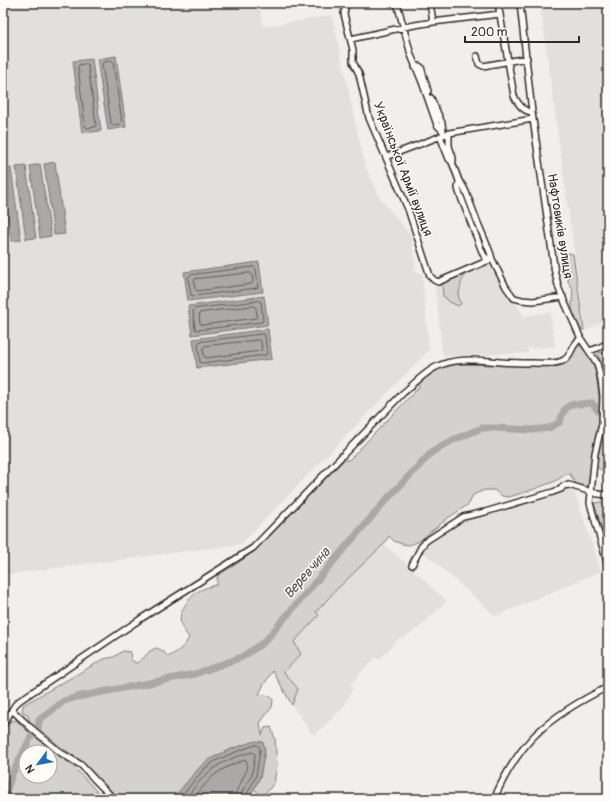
<svg xmlns="http://www.w3.org/2000/svg" width="611" height="802" font-family="Pangolin,sans-serif">
<style>
.built{fill:#e1e0dc}
.green{fill:#d3d2cf;stroke:#7f7e7d;fill-rule:evenodd}
.water{fill:#aaa9a7;stroke:#777775}
.lines{fill:none;stroke-linecap:round;stroke-linejoin:round}
.shore{stroke:#5e5d5d;stroke-width:1}
.river{stroke:#aaa9a7;stroke-width:7}
.minor-casing{stroke:#2b2b2b;stroke-width:8}
.minor{stroke:#fdfcf7;stroke-width:5}
.labels{text-anchor:middle;dominant-baseline:central;stroke-width:3;stroke-linejoin:round;paint-order:stroke}
.street-label{font-size:13px;fill:#2b2b2b;stroke:#fdfcf7}
.water-label{font-size:14px;font-style:italic;fill:#575756;stroke:#fdfcf7}
</style>
<rect width="100%" height="100%" fill="#f0efeb"/>
<filter id="ink" filterUnits="userSpaceOnUse"><feTurbulence type="fractalNoise" baseFrequency=".025" numOctaves="2"/><feDisplacementMap in="SourceGraphic" scale="8" xChannelSelector="R" yChannelSelector="G"/><feConvolveMatrix kernelMatrix="1 2 1 2 8 2 1 2 1" color-interpolation-filters="sRGB"/></filter>
<g filter="url(#ink)">
<!-- built -->
<path class="built" d="M3,3H259L263,27L332,15L365,166L381,199L411,236L416,271L422,274L429,350L241,544L3,575Z
M540,3H608V318L585,331Z
M490,265L504,290L519,308L524,316L550,312L555,347L528,348V353L443,356L435,287L464,275L467,272L474,271Z
M571,487L574,490L601,571L496,616L422,551L462,520Z
M384,544L447,601L421,626L405,637L398,639L379,660L376,657L350,684L353,688L343,708L315,734H312L292,705L298,689L284,672L300,654L294,642L319,615L316,612L335,591Z"/>
<!-- green -->
<path class="green" d="M568,253L573,254L584,330H582C578,325 572,313 572,307C571,298 576,289 568,282V279L569,277L565,259V256Z
M464,274C464,279 462,279 461,283C460,288 460,291 458,295L461,304L458,306L450,302L443,296L442,284L455,278Z
M577,346H581L590,357L596,373L599,397V420L598,433L593,450L588,485L583,488C576,485 573,480 570,474H565L562,477L553,482L532,490L509,497L502,496L494,490H485L477,493L473,495L469,504L448,518L418,542L409,545L402,544L394,541L389,536L384,544L335,591L316,612L319,615L294,642L301,654L284,672L298,689L292,705L273,671L264,684L259,694L270,696L273,700L272,707L260,723L262,735L265,728L271,727L275,739L277,765L274,783L266,793L260,794L254,789L260,777L265,750L231,749L213,758L201,766L176,795L174,799H120L94,775L82,761L59,746L47,735L31,724L27,714L22,712L23,705L104,659L114,657L123,651L130,652L131,660L136,663C146,659 145,651 157,648L163,651L168,657C177,652 185,647 189,637C186,633 182,629 181,624C177,613 190,596 199,591C204,588 211,586 217,585V579L218,575L235,565L257,549L344,460H349L420,386L416,384L429,375L442,367L458,364L539,366L563,364L567,362L570,359Z
M601,352L608,355V485L606,482L607,474L597,467V461L602,437L606,423L605,377L603,366L598,355L599,353Z
M608,501V549L594,503Z
M16,720L27,731L72,765L104,799H3V732L7,725L12,721ZM26,752H50V776H26Z"/>
<!-- water -->
<path class="water" d="M116,56L126,127L108,130L97,59Z
M92,59L101,131L82,133L73,61Z
M55,162L65,234L54,235L44,164Z
M40,164L51,236L40,238L30,166Z
M26,166L36,238L26,239L16,167Z
M11,168L21,240L11,241L3,185V169Z
M259,262L263,292L188,301L184,272Z
M264,296L268,325L192,335L188,306Z
M268,329L272,359L197,368L193,339Z
M255,741L263,742L265,750L260,777L249,799H174L176,795C184,786 193,774 201,766C216,753 237,747 255,741Z"/>
<g class="lines">
<!-- shore -->
<path class="shore" d="M111,61L113,62L122,122L120,124L113,125L111,123L102,64L104,62Z
M87,64L88,65L96,125L95,127L87,128L85,126L78,67L79,65Z
M254,267L256,269L258,286L257,288L193,296L191,295L188,277L190,275Z
M250,273L252,274L253,282L251,284L197,291L195,289L194,281L195,279Z
M259,301L261,302L263,320L262,322L197,330L195,329L193,311L194,309Z
M254,306L256,308L257,316L256,318L202,325L200,323L199,315L200,313Z
M264,334L265,336L267,353L266,355L202,363L200,362L198,344L199,342Z
M259,340L261,341L262,349L260,351L206,358L204,356L203,348L205,346Z
M179,799L204,769L215,761L233,753L255,745C259,745 260,747 260,750L256,776L246,796V799
M185,799C192,791 199,780 208,773C220,762 238,755 253,752L255,754L252,774L241,794L240,799
M193,799C199,792 205,784 212,777C221,769 234,763 246,760L247,762L246,772L236,792L234,799"/>
<!-- river -->
<path class="river" d="M579,404L592,403L599,412
M606,416L608,417
M38,729L39,720L64,701L77,697L195,674L242,657L264,642L387,499L432,452L453,440L482,428H494L532,430L549,428L560,422C562,414 564,407 573,404
M4,799L12,774L32,735"/>
<defs>
<path id="minor" d="M348,3L345,8L344,14L353,50V62L359,74L369,118L408,209L430,276L434,280L438,282L492,259
M397,3L411,55L422,82L437,125L443,131
M430,3L433,22
M498,3L514,96C518,104 524,112 532,112
M520,3L532,112L555,273L559,289L565,303L581,339L597,363L601,380L603,396L602,424L595,453L590,503L608,566
M351,39L409,26L433,22L500,14
M477,56L479,64L483,66L527,58
M415,67L419,66L421,67L428,91
M431,98L442,123L443,132
M449,133V146L453,158V161
M440,136L449,159L452,162L459,181L463,186L466,192L477,221L490,252L492,259L506,287L511,294L514,298L522,300L533,301L563,297
M386,157L449,133L533,119
M459,181L458,188L459,192L483,254L485,257L490,260
M589,351L598,348L608,343
M412,565L421,547L426,541L463,517L485,512L553,492L561,489L563,486L569,485L598,494L608,495
M12,710L31,728L61,753L81,765L98,783L114,799
M3,725L15,705L19,701L142,618L253,548L403,393C413,385 422,375 434,368C454,357 477,360 500,362C511,363 522,363 533,363C543,363 556,365 564,360C571,356 571,348 576,343C576,342 580,339 581,339
M494,799C504,776 518,752 536,734C556,715 583,699 608,687"/>
</defs>
<!-- minor casing -->
<use href="#minor" class="minor-casing"/>
<!-- minor -->
<use href="#minor" class="minor"/>
</g>
</g>
<g class="labels">
<!-- street labels -->
<g class="street-label">
<text transform="translate(403 169) rotate(69)">Української Армії вулиця</text>
<text transform="translate(560 226) rotate(81)">Нафтовиків вулиця</text>
</g>
<!-- water labels -->
<g class="water-label">
<text transform="translate(307 573) rotate(-49)">Веревчина</text>
</g>
</g>
<!-- margin -->
<rect width="611" height="802" fill="none" stroke="#fdfcf7" stroke-width="16"/>
<rect x="8" y="8" width="595" height="786" fill="none" stroke="#2b2b2b" stroke-width="1.5" filter="url(#ink)"/>
<!-- north arrow -->
<g transform="translate(38 764) rotate(238)"><circle r="19" fill="#fdfcf7" stroke="#a9a8a5"/>
<path d="M0-3L7 15L0 10L-7 15Z" fill="#1f6fb2"/>
<text y="-6" font-size="11" font-weight="bold" text-anchor="middle" fill="#2b2b2b">N</text>
</g>
<!-- scale -->
<path d="M465 36v6h114v-6" fill="none" stroke="#2b2b2b" stroke-width="2"/>
<text x="471" y="36" font-size="12" fill="#2b2b2b" stroke="#fdfcf7" stroke-width="3" paint-order="stroke">200 m</text>
</svg>
